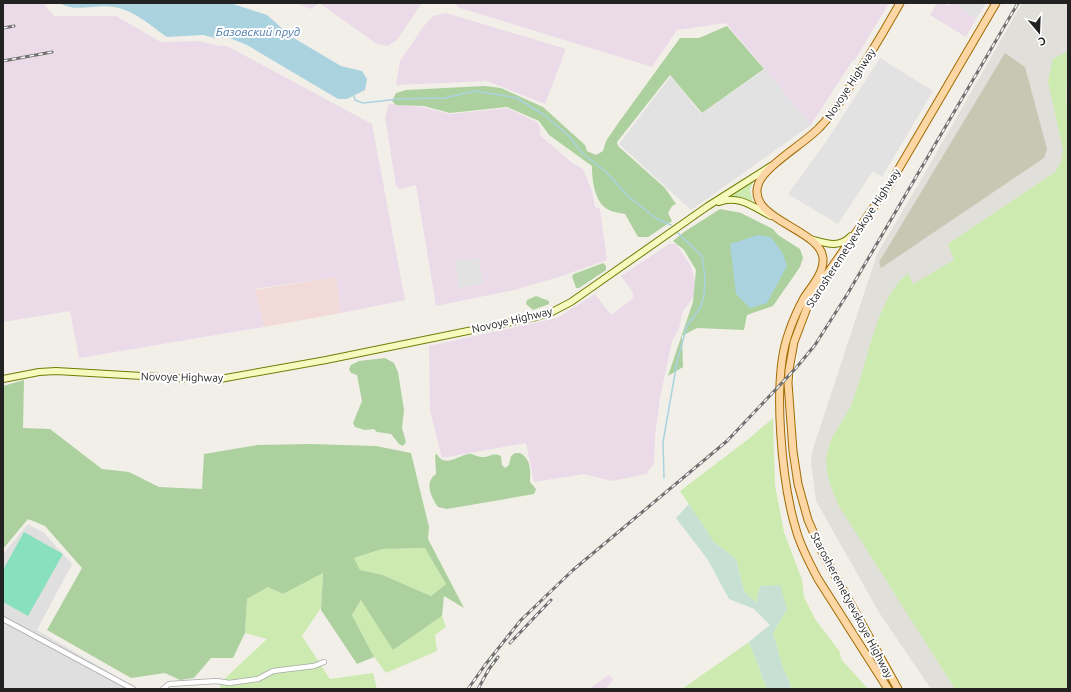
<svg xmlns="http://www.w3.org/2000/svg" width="1071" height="692" font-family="Ubuntu,sans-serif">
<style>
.residential{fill:#e0dfdf}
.commercial{fill:#f2dad9}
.industrial{fill:#ebdbe8}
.airport{fill:#e1dfda}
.construction{fill:#c7c7b4}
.grass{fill:#cdebb0}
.forest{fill:#add19e;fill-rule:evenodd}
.wetland{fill:#c6e0d4}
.pitch{fill:#88e0be}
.parking{fill:#e2e2e2}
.water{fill:#aad3df}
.pier{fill:#fff}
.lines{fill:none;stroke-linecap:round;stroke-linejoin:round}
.stream{stroke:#aad3df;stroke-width:1.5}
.minor-casing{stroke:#a9a9a9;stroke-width:6}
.secondary-casing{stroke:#707d05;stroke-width:8}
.primary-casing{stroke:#a06b00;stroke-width:9}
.minor{stroke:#fff;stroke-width:4.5}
.secondary{stroke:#f7fabf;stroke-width:6}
.primary{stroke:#fcd6a4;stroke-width:7}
.rail-casing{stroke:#707070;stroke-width:3}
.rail{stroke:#fff;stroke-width:1.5;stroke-dasharray:4.5;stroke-linecap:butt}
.labels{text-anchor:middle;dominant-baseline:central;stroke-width:4;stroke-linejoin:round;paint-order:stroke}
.street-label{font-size:11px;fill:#222;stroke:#fff}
.water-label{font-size:12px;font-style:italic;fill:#4a7aab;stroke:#fff}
</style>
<rect width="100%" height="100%" fill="#f2efe9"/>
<!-- residential -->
<path class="residential" d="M28,524L44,533L72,564L37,630L138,689H3V554Z"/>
<!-- commercial -->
<path class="commercial" d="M336,277L341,313L264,327L255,290Z"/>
<!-- industrial -->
<path class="industrial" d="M3,3H45L46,7L54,16H116L161,42L198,41L220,46H227L372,124L405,300L341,313L336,277L255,289L264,327L79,358L70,311L3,322Z
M296,3H422L397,40L387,46L377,44L319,3L311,9Z
M453,3H889L855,60H853L811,125L726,23L677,30L652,67L460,8Z
M937,3H944L949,6L952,3H955L976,19L966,37L930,15Z
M446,13L566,49L545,104L487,81L396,85L400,61L424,26L433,16Z
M389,104L423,107L450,114L507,108L537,122L540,127V135L572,163L583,169L592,191L595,207L600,209L607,260L559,277L514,290L436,306L416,185L400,189L396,186L385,117Z
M669,244H676L691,266L695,281L694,296L683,311L679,328L672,341L660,398L655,436L654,464L646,474L612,481L584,474L534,482L526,443L442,458L430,410L429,346L557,318L595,294L611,315L634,298L632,291L621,276Z
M609,675L613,679L606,689H589Z"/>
<!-- airport -->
<path class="airport" d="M1022,3H1068V689H931L880,614L816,501L811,463L812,452L877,254L918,185Z"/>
<!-- construction -->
<path class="construction" d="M1005,53L1025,67L1047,149L1044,158L881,268L879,262Z"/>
<!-- grass -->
<path class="grass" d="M1068,51L1066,101L1068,105V689H955L839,506C832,489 824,473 827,454C830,435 844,421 851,405C869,364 873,303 908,273L913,284L954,260L948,244L1055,172L1061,162L1063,150L1048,81L1053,59Z
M754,180L750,189L753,203L729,196Z
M773,418L775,485L784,532L802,580L804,597L815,619L840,652L841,659L868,689H792L782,665L773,633L787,609L760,586L756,603L744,591L736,559L714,542L680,491L751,437Z
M426,548L446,584L431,596L383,575L360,570L354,558L382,549Z
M323,572L321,608L302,636L330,679L373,673L377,689H221L220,683L267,639L245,633L247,599L268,587L283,594Z
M362,599L393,650L442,616L446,627L435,635L437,651L386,673L374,657L352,615Z
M749,642L767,689H682Z"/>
<!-- forest -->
<path class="forest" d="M727,26L764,69L702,113L670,75L617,142L618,146L665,188L676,204L672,206L668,213L672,221L648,237H638L625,214C620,213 612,212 607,209C594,201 592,179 592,166L549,135L539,121L507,107L450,113L424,106L396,105L392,101L396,93L406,90L484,86L501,88L543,107L585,145L587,151L596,155L603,151L606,141L619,122L680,38H699Z
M720,209L741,213L773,229L778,235L800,249L803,258L800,267L773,306L747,315L744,330L697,328L682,336L683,367L668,376L693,302L696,270L684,250L673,241L684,232Z
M603,263L606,266V270L579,288H576L572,276L574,274Z
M536,296L549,301V304L533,310L526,304L527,300Z
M385,358L394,363L398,372L404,410L402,428L406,442L403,446L399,444L391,434L377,432L374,429L365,430L355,427L353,423L362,401L357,375L351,373L349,369L351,365L359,361Z
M24,380L23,428L50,429L102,469L129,472L159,487L202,489L204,454L257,445L311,444L376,446L411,453L429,527L428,539L464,608L444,596L442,616L393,650L361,600L352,615L374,657L357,664L321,610L323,573L283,594L268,587L247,599L245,633L233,658H211L194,678L180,680L165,673L131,678L47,630L82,568L45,526L28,519L3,549V386ZM425,548L446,584L431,596L383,575L360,570L354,558L382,549Z
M515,453H520C532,460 530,471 530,482L536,489L534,494L447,509L438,507C431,497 424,482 436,474L435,455L437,454C444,468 458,456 468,454C473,453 478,458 483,457C490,457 493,452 501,456L502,465L505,468L509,465L511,456Z"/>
<!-- wetland -->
<path class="wetland" d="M689,504L714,542L736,559L744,591L756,603L760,586L780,585L787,609L773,633L782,665L792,689H767L749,642L770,625L754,609L729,599L708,560L676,518Z"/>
<!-- pitch -->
<path class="pitch" d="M24,532L63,554L28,616L3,602V570Z"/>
<!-- parking -->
<path class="parking" d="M955,3H986L976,19Z
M880,58L933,91L882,177L873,171L838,224L788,194L828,139Z
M765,69L811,125L691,210L619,144L671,76L701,114Z
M479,258L483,284L459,288L455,261Z"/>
<!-- water -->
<path class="water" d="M59,3H230L267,15L292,37L341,66L362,71L367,79L365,90L347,99H338L247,45L227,37L215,38L203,35L167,37C151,26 134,10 114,7C96,4 76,13 59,3Z
M758,235L771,237L783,254L787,266L767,303L750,308L736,294L730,244Z"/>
<!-- pier -->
<path class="pier" d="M788,354L797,355L794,383L785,382L784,393L775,392L776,368L786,369Z"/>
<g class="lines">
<!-- stream -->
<path class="stream" d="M354,96L355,100L363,103L399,99L444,98L475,91L517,98L544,115L569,136L582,153L605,171L629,197L657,219L671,225
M664,478L663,442L677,362L687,326L700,308L704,295L705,278L702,256L678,233"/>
<defs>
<path id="minor" d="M3,619L133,689
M163,689L169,684L217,681L229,683L258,679L273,671L314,666L324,662"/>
<path id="secondary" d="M719,202C738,194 755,208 771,216
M810,239C825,243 839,249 851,236
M3,379L39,372L56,371L194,379H220L326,360L536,317L550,313L571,302L708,206L771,166"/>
<path id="primary" d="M888,689L818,579C810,564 802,549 797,533C782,485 771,379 789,332C793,320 798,309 804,298C811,287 824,273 823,259C822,229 747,220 758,185C763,167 805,143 819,128C835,112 847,92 858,73C873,50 887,26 900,3
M898,689L822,552L808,520L798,484L793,451L788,383L789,370L794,342L808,305L827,274L888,187L996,3"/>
</defs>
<!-- minor casing -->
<use href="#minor" class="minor-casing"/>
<!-- secondary casing -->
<use href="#secondary" class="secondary-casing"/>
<!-- primary casing -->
<use href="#primary" class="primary-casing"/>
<!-- minor -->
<use href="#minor" class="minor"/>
<!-- secondary -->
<use href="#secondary" class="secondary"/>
<!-- primary -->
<use href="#primary" class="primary"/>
<defs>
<path id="rail" d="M3,28L14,26
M3,61L52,52
M510,643L551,600
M468,689L485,665L521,620L573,570L727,441L796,368L815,345L848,293L1018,3
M478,689L489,669L498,657"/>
</defs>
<!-- rail casing -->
<use href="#rail" class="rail-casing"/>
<!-- rail -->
<use href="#rail" class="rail"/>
</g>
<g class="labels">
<!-- street labels -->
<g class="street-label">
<text transform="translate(850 84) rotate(-57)">Novoye Highway</text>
<text transform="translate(853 238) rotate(-57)">Starosheremetyevskoye Highway</text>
<text transform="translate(512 320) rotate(-13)">Novoye Highway</text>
<text transform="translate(182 377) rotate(1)">Novoye Highway</text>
<text transform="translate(852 605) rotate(62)">Starosheremetyevskoye Highway</text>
</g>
<!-- water labels -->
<g class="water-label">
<text x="258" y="31">Базовский пруд</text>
</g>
</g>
<!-- border -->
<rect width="1071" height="692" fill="none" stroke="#222222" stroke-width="8"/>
<!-- north arrow -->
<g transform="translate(1039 32) rotate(161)" stroke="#ffffff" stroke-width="3" paint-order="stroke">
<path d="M0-3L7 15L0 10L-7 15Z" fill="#222222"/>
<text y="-6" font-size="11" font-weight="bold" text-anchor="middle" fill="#222222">С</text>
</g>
</svg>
